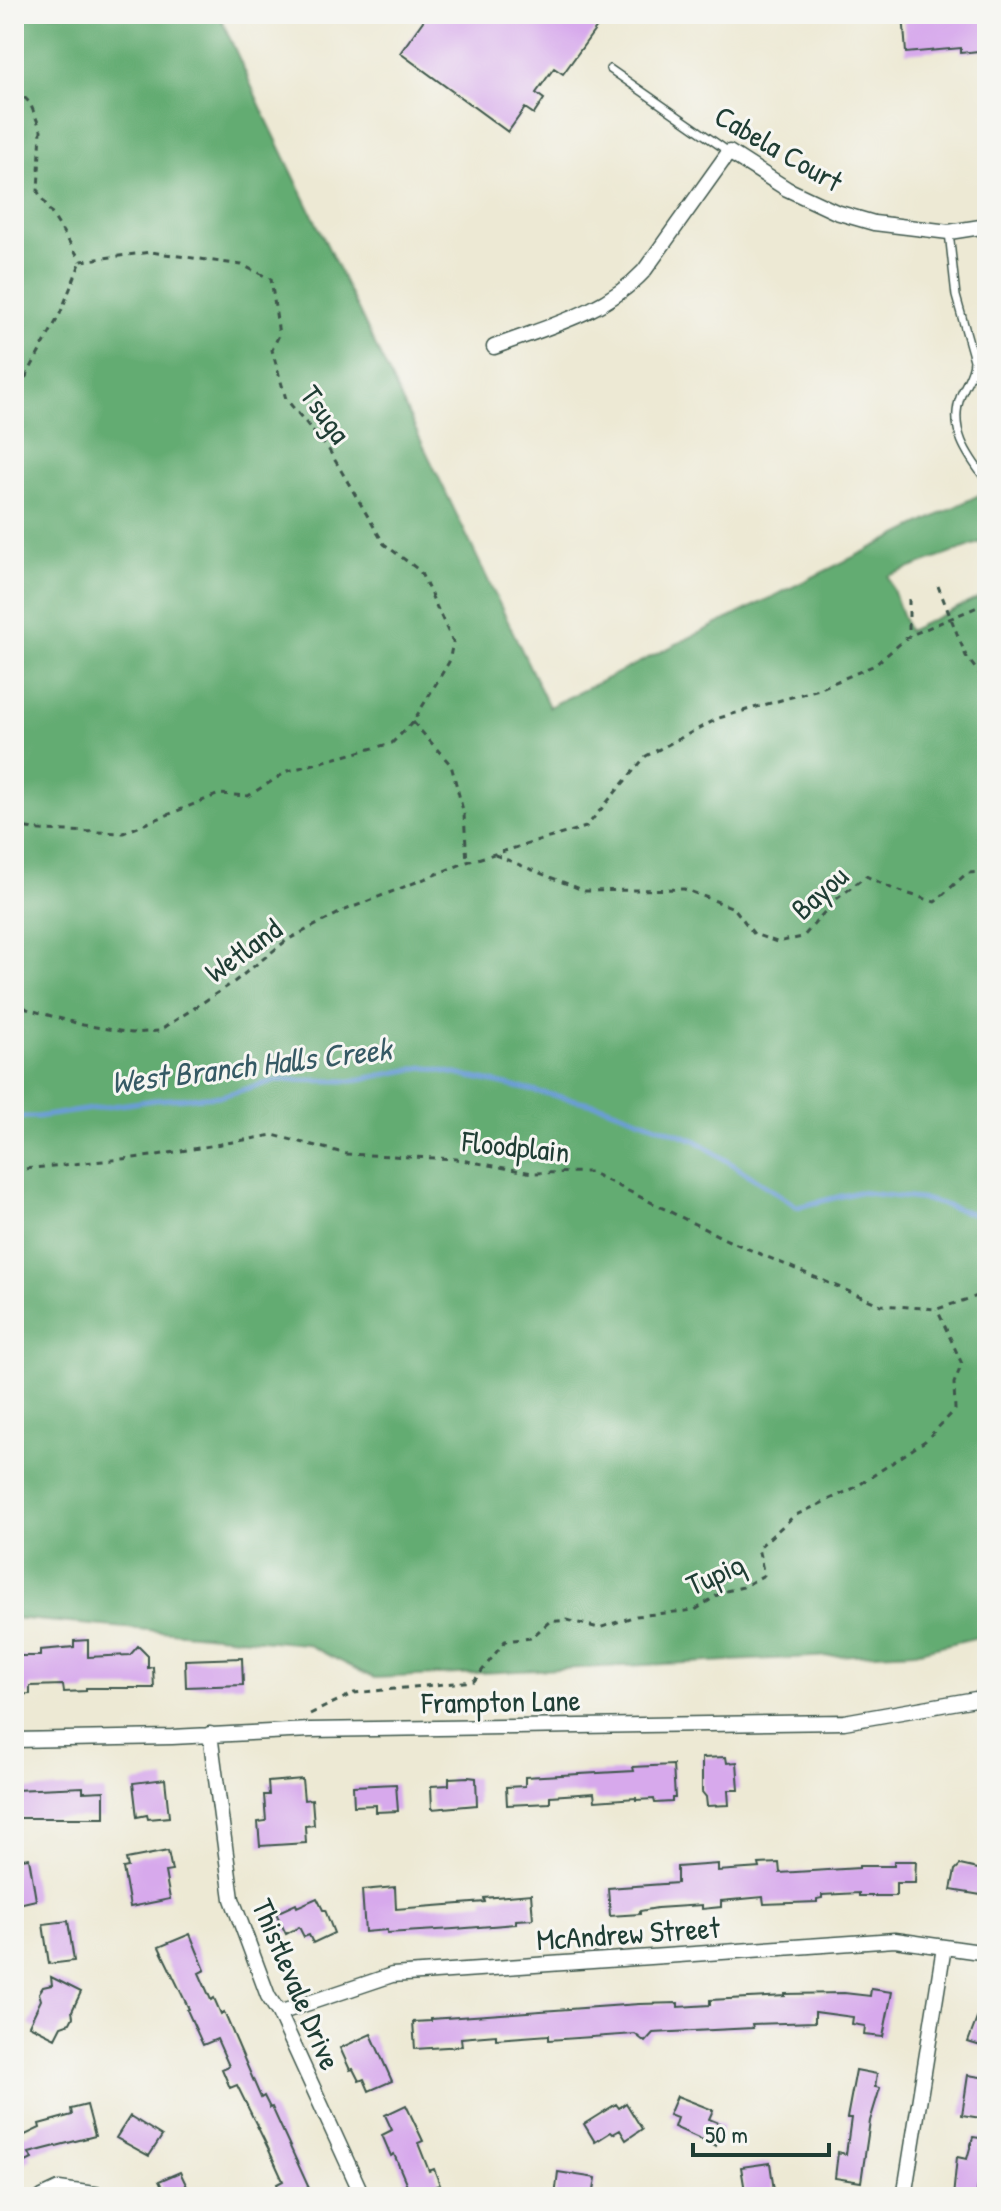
<svg xmlns="http://www.w3.org/2000/svg" width="1001" height="2211" font-family="'Patrick Hand',sans-serif">
<style>
.forest{fill:#64ac72;stroke:#427453;stroke-width:2}
.lines{fill:none;stroke-linecap:round;stroke-linejoin:round}
.stream{stroke:#6b9dd6;stroke-width:5}
.building{fill:#d7a9ec}
.service-casing{stroke:#3e574c;stroke-width:10}
.minor-casing{stroke:#3e574c;stroke-width:17}
.path{stroke:#3e574c;stroke-width:3;stroke-dasharray:6 6;stroke-linecap:butt}
.service{stroke:#fff;stroke-width:7}
.minor{stroke:#fff;stroke-width:14}
.labels{text-anchor:middle;dominant-baseline:central;stroke-width:6;stroke-linejoin:round;paint-order:stroke}
.street-label{font-size:30px;fill:#1f3d34;stroke:#f6f6f2}
.water-label{font-size:32px;font-style:italic;fill:#365a65;stroke:#f6f6f2}
</style>
<rect width="100%" height="100%" fill="#f6f6f2"/>
<filter id="ink" filterUnits="userSpaceOnUse"><feTurbulence type="fractalNoise" baseFrequency=".0125" numOctaves="2"/><feDisplacementMap in="SourceGraphic" scale="16" xChannelSelector="R" yChannelSelector="G"/><feConvolveMatrix kernelMatrix="1 2 1 2 8 2 1 2 1" color-interpolation-filters="sRGB"/></filter>
<filter id="wash" filterUnits="userSpaceOnUse"><feTurbulence type="fractalNoise" baseFrequency=".006" numOctaves="4" result="noise"/><feDisplacementMap in="SourceGraphic" scale="32" xChannelSelector="R" yChannelSelector="G"/><feGaussianBlur stdDeviation="1.8" result="paint"/><feColorMatrix in="noise" values="0 0 0 0 0 0 0 0 0 0 0 0 0 0 0 0 0 1.4 0 .05"/><feComposite in="paint" operator="in"/></filter>
<g filter="url(#wash)">
<rect width="100%" height="100%" fill="#ede9d4"/>
<!-- forest -->
<path class="forest" d="M14,14H219L264,114L549,707L987,491V540L888,576L908,631L987,594V1635L915,1652L374,1678L306,1644L14,1618Z"/>
<g class="lines">
<!-- stream -->
<path class="stream" d="M14,1117H37L154,1100L221,1096L278,1080L352,1081L424,1067L603,1106L695,1140L798,1207L858,1192L927,1200L987,1218"/>
</g>
<g id="blocks">
<!-- building -->
<path class="building" d="M428,14H593L588,21L597,27L563,74L554,68L536,93L544,99L534,114L525,108L508,132L400,53Z
M903,14H987V50L961,53V48L906,53Z
M88,1640V1657L130,1655L138,1646L148,1656V1668L153,1667L154,1688H86V1691L64,1692L63,1685L30,1686V1694L14,1695V1656H40V1650L74,1647V1641Z
M242,1658L243,1685L186,1687L185,1660Z
M726,1757L727,1763L737,1762L739,1790H728L729,1805L707,1806L706,1797L702,1792V1758Z
M673,1765L675,1798H672V1802L655,1803L654,1799L636,1800V1798L595,1801L594,1793L550,1796V1803L507,1805L506,1787L525,1786V1777L634,1771L633,1767Z
M468,1777L476,1778L477,1805L432,1809L431,1786L449,1785V1778Z
M165,1779L169,1817L148,1819L147,1815L137,1817L133,1783Z
M302,1779L304,1800L312,1799L314,1825L305,1826L306,1843L260,1846L258,1822L266,1821L264,1795H269L268,1782Z
M396,1784L398,1811L376,1812V1805L354,1806L353,1786Z
M83,1787V1792L104,1791V1818H14V1790Z
M168,1851L172,1871L165,1872L170,1899L130,1907L123,1868L128,1867L126,1859Z
M29,1858L36,1900L14,1905V1860Z
M894,1861H916L915,1883H896V1896H859V1893L822,1895V1898L817,1899V1902L764,1904L763,1897L721,1901V1907L702,1909V1905L657,1908L640,1911V1914L610,1916L608,1888L677,1883V1867L718,1864V1871L760,1868L759,1864L779,1863L780,1873L859,1868V1866H894Z
M960,1865L987,1871V1896L951,1890L955,1870Z
M395,1887L396,1909L485,1902L484,1898L531,1894L533,1919L516,1920V1924L454,1929L387,1933V1930L365,1932L362,1890Z
M317,1898L323,1910H325L334,1933L313,1943L309,1935L304,1937L299,1927L286,1934L276,1913L296,1904L297,1907Z
M68,1921L74,1961L49,1964L43,1924Z
M190,1934L205,1970L199,1973L211,2000L214,1998L221,2014L224,2012L261,2098L264,2096L270,2108L272,2107L313,2197H283L277,2184L283,2181L268,2148L237,2085L230,2088L222,2069L229,2066L217,2039L203,2045L187,2010L189,2009L159,1947Z
M51,1977L81,1992L72,2011L73,2017L70,2023L61,2026L55,2038L29,2025L41,2000L39,1993L43,1987L52,1985Z
M871,1989L892,1992L883,2037L864,2035L865,2026L852,2024L853,2017L815,2012V2022L752,2024L753,2028L653,2033L645,2042L635,2034L549,2040V2035L496,2039V2035L461,2038L462,2046L415,2049L413,2022L431,2021V2019L639,2004L678,2003V2007L710,2005V2000L785,1996V1994L844,1993L870,1996Z
M984,2000H987V2048L968,2042Z
M371,2034L392,2081L369,2091L364,2079L359,2081L353,2069L350,2070L340,2048Z
M856,2070L877,2074L875,2087L880,2088L870,2121L861,2182L835,2178L838,2152L846,2154L851,2118H847Z
M968,2075L987,2078V2119L962,2115Z
M677,2096L713,2110L709,2119L724,2125L716,2146L674,2127L677,2118L669,2115Z
M626,2103L642,2129L626,2140L620,2130L613,2134L611,2132L595,2142L584,2124L616,2104L619,2108Z
M87,2105L95,2136L29,2153L32,2159L14,2168V2122L21,2137L40,2128L39,2124L72,2115L71,2109Z
M406,2105L423,2141L418,2143L429,2171L434,2169L440,2185L436,2186L439,2194L432,2197H412L394,2154L391,2156L382,2135L392,2130L385,2115Z
M130,2116L162,2136L149,2156L116,2138Z
M973,2137L987,2139V2182L979,2180L976,2197H953L957,2157L967,2159Z
M770,2163L775,2197H746L741,2167Z
M180,2172L192,2197H167L159,2181Z
M558,2172L596,2178L593,2197H555Z"/>
</g>
</g>
<g filter="url(#ink)">
<use href="#blocks" fill-opacity="0" stroke="#3e574c" stroke-width="2"/>
<g class="lines">
<defs>
<path id="service" d="M610,69L729,152
M949,232L956,296L974,360C974,373 966,382 961,395C948,429 967,455 987,481"/>
<path id="minor" d="M494,347C546,327 605,313 644,271L729,152L787,189L836,212L874,223L949,232L987,226
M210,1734L232,1899L268,1996L279,2013L363,2197
M14,1740L172,1737L310,1730L844,1722L987,1697
M279,2013L392,1975L895,1940L987,1953
M42,2197L59,2189L116,2197
M904,2197L944,1947"/>
</defs>
<!-- service casing -->
<use href="#service" class="service-casing"/>
<!-- minor casing -->
<use href="#minor" class="minor-casing"/>
<!-- path -->
<path class="path" d="M14,93H20L30,103L41,130L38,192L81,261
M14,399L60,314L81,261
M938,586L966,656L987,684
M909,599V636
M413,722L451,765L464,814L467,862
M14,826L40,830L123,833L219,794L248,796L288,771L392,743L413,722L449,662L453,642L420,571L384,544L329,450L286,399L272,350L279,335L271,279L242,265L151,252L81,261
M495,855L585,891L684,889L734,908L754,934L777,942L803,937L834,901L866,876L893,889L935,902L967,873L987,872
M982,872L987,853
M14,1000L27,1009L83,1025L132,1033L159,1031L234,982L287,940L343,911L467,862L586,827L646,756L719,718L819,689L875,665L909,636L987,603
M14,1170L152,1156L273,1135L347,1154L456,1159L532,1173L590,1172L727,1240L881,1305L937,1309L987,1293
M310,1714L354,1693L474,1681L505,1641L531,1638L549,1622L567,1620L599,1628L636,1616L695,1610L722,1592L743,1587L764,1575L758,1548L794,1516L856,1487L925,1441L955,1410L954,1383L962,1364L937,1309"/>
<!-- service -->
<use href="#service" class="service"/>
<!-- minor -->
<use href="#minor" class="minor"/>
</g>
</g>
<g class="labels">
<!-- street labels -->
<g class="street-label">
<text transform="translate(779 148) rotate(30)">Cabela Court</text>
<text transform="translate(326 414) rotate(54)">Tsuga</text>
<text transform="translate(819 892) rotate(-42)">Bayou</text>
<text transform="translate(243 950) rotate(-36)">Wetland</text>
<text transform="translate(516 1146) rotate(6)">Floodplain</text>
<text transform="translate(715 1574) rotate(-24)">Tupiq</text>
<text transform="translate(501 1701) rotate(-1)">Frampton Lane</text>
<text transform="translate(628 1933) rotate(-4)">McAndrew Street</text>
<text transform="translate(297 1984) rotate(67)">Thistlevale Drive</text>
</g>
<!-- water labels -->
<g class="water-label">
<text transform="translate(251 1065) rotate(-7)">West Branch Halls Creek</text>
</g>
</g>
<!-- margin -->
<rect width="1001" height="2211" fill="none" stroke="#f6f6f2" stroke-width="48"/>
<!-- scale -->
<path d="M693 2143v12h136v-12" fill="none" stroke="#1f3d34" stroke-width="4"/>
<text x="705" y="2143" font-size="24" fill="#1f3d34" stroke="#f6f6f2" stroke-width="6" paint-order="stroke">50 m</text>
</svg>
